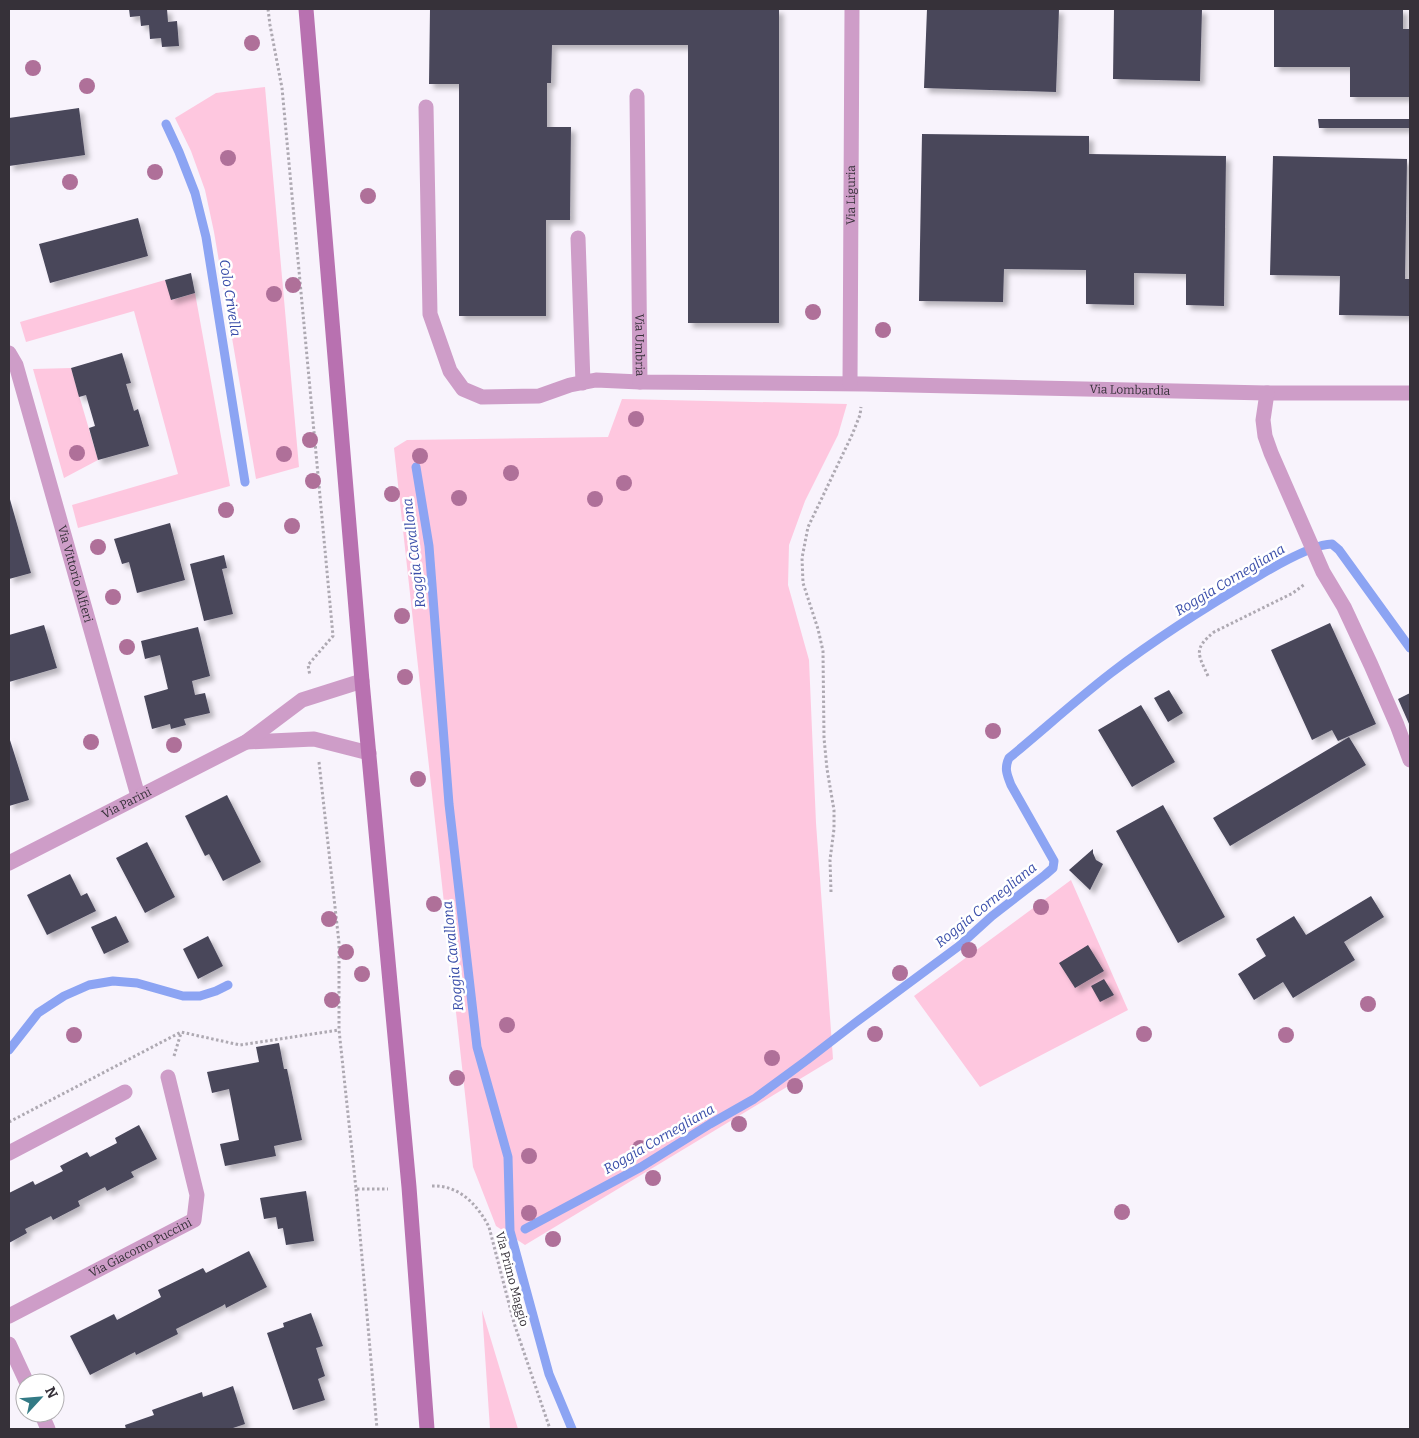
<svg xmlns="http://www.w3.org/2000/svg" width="1419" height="1438" font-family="Bitter,serif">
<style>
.green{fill:#fec7df}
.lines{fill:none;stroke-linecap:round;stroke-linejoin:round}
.stream{stroke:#8ca4f3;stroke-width:9}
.building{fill:#48465a;filter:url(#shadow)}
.path{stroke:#aea9b2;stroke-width:3;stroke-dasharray:2.5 2.5;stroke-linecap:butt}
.lane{stroke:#ce9dc8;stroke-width:15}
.street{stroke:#ce9dc8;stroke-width:15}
.secondary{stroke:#b871b0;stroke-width:15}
.tree{fill:#af7099}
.labels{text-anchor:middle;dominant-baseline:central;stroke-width:5;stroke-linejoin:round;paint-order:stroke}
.street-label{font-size:12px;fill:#363139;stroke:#fff}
.water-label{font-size:14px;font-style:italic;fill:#394da9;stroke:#fff}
</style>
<defs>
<filter id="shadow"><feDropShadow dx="4.5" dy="4.5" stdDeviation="2.5" flood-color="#0004"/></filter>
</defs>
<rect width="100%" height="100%" fill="#f8f3fc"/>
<!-- green -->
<path class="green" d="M265,87L299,467L256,479L214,232L205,190L191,151L175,118L216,93Z
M165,280L172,300L195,293L230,486L78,528L72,505L178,474L134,311L26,342L20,322Z
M71,368L98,460L64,478L33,369Z
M622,399L847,404L838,435L805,501L789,545L788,585L809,660L816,823L833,1059L525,1245L496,1226L473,1167L394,448L407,440L608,437Z
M1071,880L1128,1010L980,1087L914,996Z
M482,1310L518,1429H490Z"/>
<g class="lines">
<!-- stream -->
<path class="stream" d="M166,124L179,152L195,193L206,237L245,482
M416,467L429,546L449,804L477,1047L508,1157L510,1231L549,1374L572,1429
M9,1050L38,1013L64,996L89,985L113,981L137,983L183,996H200L216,991L228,985
M525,1229L641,1167L710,1124L754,1099L807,1060L855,1023L959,946L992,916L1045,875L1053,868L1054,861L1011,785C1007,775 1004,768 1009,758C1043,730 1076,700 1111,673C1158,637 1209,605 1260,575C1277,565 1314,544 1332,544L1339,550L1410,648"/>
</g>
<!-- building -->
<path class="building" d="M129,9H167L168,22L177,21L179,46L162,47L161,38L150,39L149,25L141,26L140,16L130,17Z
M430,9H779V323H688V45H552L551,83H547V127H571L570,220H546V316H459V84H429Z
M927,9H1059L1056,92L924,88Z
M1114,9H1202L1200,81L1113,79Z
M1274,9H1403V29H1410V97H1350V67H1274Z
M79,108L85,155L9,166V118Z
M1318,119H1410V128H1319Z
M922,134L1089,136V154L1226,156L1224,306L1186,305V274L1134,273V305L1086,304V270L1004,269L1003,302L919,301Z
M1273,156L1407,159L1405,279H1409V316L1339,315L1340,276L1270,275Z
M138,218L148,256L50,283L39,244Z
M191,273L195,293L171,300L165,280Z
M122,353L131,383L126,384L134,411L138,409L149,446L98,460L89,428L95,426L86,395L79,397L71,368Z
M9,496L31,573L9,579Z
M170,523L185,580L137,593L129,562L122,564L114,539Z
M224,555L227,568L222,569L233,614L204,621L190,564Z
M1330,623L1376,724L1338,741L1332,730L1312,740L1271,650Z
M44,625L57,668L9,682V635Z
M198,627L210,676L192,681L195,695L205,693L210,713L184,719L186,725L171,729L170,724L152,729L144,696L168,689L160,655L145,659L141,641Z
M1169,690L1183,713L1168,722L1154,698Z
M1410,693V726L1398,699Z
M1141,705L1175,762L1132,787L1098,730Z
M9,737L29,800L9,806Z
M1349,737L1366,765L1230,846L1213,818Z
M227,795L261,862L223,881L209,854L205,856L185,816Z
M1163,805L1225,917L1178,943L1116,831Z
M147,842L175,897L145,913L116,858Z
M1093,849V853L1096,860L1103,864L1090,890L1069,870Z
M70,874L81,896L87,893L96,911L47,935L27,895Z
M1371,896L1384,917L1344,942L1355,960L1293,998L1283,982L1254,1000L1238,974L1266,956L1256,939L1294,916L1306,935Z
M116,916L129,942L104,954L91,927Z
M208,936L223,966L198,979L183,949Z
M1088,945L1104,971L1075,988L1059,963Z
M1104,979L1114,995L1100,1002L1091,986Z
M279,1043L284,1069H287L302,1140L274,1146L276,1156L225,1166L220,1144L239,1140L229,1089L212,1093L207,1072L259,1062L256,1047Z
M139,1125L157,1159L131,1172L134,1177L107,1191L105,1187L78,1201L80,1206L53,1220L51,1216L25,1229L27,1233L9,1243V1193L33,1181L35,1185L63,1171L60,1166L87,1152L90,1157L117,1143L115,1138Z
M306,1191L314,1241L286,1245L283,1228L278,1229L276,1217L264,1219L260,1198Z
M249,1251L267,1287L226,1308L225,1304L222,1306L176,1329L178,1334L136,1355L135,1352L90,1375L70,1336L114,1314L117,1320L161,1297L158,1290L203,1268L206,1273Z
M311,1313L323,1346L316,1348L325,1376L318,1379L325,1400L293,1410L267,1333L284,1327L283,1323Z
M233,1386L245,1424L230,1429H126L125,1425L154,1415L152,1410L202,1392L203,1397Z"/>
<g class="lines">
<!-- path -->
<path class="path" d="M268,9L270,25L282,88L333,636L308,665L310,676
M1208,676C1198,654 1193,649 1214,632L1293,593L1305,584
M319,762L339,943V1030L356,1189H388
M831,892L830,860L834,829V810L827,769L824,738L823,651L818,629L803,583L802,558L808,527L852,435L860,415L861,407
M174,1056L181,1033
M9,1122L181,1032L240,1045L339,1030
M432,1186C459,1185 477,1204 489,1227L514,1323L550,1429
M356,1189L377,1429"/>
<!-- lane -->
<path class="lane" d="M426,107L430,314L450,371L463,389L482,397L539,396L570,385L596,380L640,382
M578,238L583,383"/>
<!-- street -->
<g class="street">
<path id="s1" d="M637,96L640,382L865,384L1267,393H1410"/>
<path id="s2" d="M9,353L16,365L138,796"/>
<path id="s3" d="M850,383L852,9"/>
<path d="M1267,393L1263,420L1265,436L1271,453L1323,572L1344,607L1371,665L1397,725L1410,760"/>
<path d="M246,742L314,739L369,753"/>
<path id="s4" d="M9,863L246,742L302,700L362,681"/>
<path d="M9,1153L125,1092"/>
<path id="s5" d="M9,1316L194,1220L197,1195L168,1077"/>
<path d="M9,1344L27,1383"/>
<path d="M41,1413L48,1429"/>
</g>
<!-- secondary -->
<path class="secondary" d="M306,9L362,681L409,1187L427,1429"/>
</g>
<!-- trees -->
<g class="tree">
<circle cx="252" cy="43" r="8"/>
<circle cx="33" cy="68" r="8"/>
<circle cx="87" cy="86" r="8"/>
<circle cx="228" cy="158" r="8"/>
<circle cx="155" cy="172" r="8"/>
<circle cx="70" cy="182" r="8"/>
<circle cx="368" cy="196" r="8"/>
<circle cx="293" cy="285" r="8"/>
<circle cx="274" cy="294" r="8"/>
<circle cx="813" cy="312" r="8"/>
<circle cx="883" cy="330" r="8"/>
<circle cx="636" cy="419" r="8"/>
<circle cx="310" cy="440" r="8"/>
<circle cx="77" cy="453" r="8"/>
<circle cx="284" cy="454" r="8"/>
<circle cx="420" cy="456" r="8"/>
<circle cx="511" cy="473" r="8"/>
<circle cx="313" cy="481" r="8"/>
<circle cx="624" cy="483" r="8"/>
<circle cx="392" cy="494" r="8"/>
<circle cx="459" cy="498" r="8"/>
<circle cx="595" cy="499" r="8"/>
<circle cx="226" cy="510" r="8"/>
<circle cx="292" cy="526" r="8"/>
<circle cx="98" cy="547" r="8"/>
<circle cx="113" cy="597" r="8"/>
<circle cx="402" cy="616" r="8"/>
<circle cx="127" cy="647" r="8"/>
<circle cx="405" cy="677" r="8"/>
<circle cx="993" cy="731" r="8"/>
<circle cx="91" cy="742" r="8"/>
<circle cx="174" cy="745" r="8"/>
<circle cx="418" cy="779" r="8"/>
<circle cx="434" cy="904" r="8"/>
<circle cx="1041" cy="907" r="8"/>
<circle cx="329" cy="919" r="8"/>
<circle cx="969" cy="950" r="8"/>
<circle cx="346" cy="952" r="8"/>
<circle cx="900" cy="973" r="8"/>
<circle cx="362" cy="974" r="8"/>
<circle cx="332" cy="1000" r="8"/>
<circle cx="1368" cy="1004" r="8"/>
<circle cx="507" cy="1025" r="8"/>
<circle cx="875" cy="1034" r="8"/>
<circle cx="1144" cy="1034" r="8"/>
<circle cx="74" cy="1035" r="8"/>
<circle cx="1286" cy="1035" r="8"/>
<circle cx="772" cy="1058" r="8"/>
<circle cx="457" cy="1078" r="8"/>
<circle cx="795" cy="1086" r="8"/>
<circle cx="739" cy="1124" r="8"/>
<circle cx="640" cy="1148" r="8"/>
<circle cx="529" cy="1156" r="8"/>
<circle cx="653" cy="1178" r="8"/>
<circle cx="1122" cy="1212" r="8"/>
<circle cx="529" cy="1213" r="8"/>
<circle cx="553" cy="1239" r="8"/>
</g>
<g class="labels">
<!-- street labels -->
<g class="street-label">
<text stroke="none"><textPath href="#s3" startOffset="188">Via Liguria</textPath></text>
<text stroke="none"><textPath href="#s1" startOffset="249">Via Umbria</textPath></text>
<text stroke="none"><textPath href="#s1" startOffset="776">Via Lombardia</textPath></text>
<text stroke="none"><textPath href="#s2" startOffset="231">Via Vittorio Alfieri</textPath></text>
<text stroke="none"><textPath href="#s4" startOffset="132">Via Parini</textPath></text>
<text stroke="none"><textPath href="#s5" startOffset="148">Via Giacomo Puccini</textPath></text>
<text transform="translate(512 1279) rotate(75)">Via Primo Maggio</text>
</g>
<!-- water labels -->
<g class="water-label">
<text transform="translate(230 298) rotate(81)">Colo Crivella</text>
<text transform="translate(414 553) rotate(-97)">Roggia Cavallona</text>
<text transform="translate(1230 580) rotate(-31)">Roggia Cornegliana</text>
<text transform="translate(986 905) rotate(-39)">Roggia Cornegliana</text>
<text transform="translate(453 956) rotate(-96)">Roggia Cavallona</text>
<text transform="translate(659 1139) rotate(-30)">Roggia Cornegliana</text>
</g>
</g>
<!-- border -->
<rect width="1419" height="1438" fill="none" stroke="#363139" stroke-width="20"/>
<!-- north arrow -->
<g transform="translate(40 1398) rotate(64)"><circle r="24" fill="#ffffff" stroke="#afadb0"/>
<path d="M0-4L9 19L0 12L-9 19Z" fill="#337a85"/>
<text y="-8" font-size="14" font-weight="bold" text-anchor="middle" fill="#363139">N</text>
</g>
</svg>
